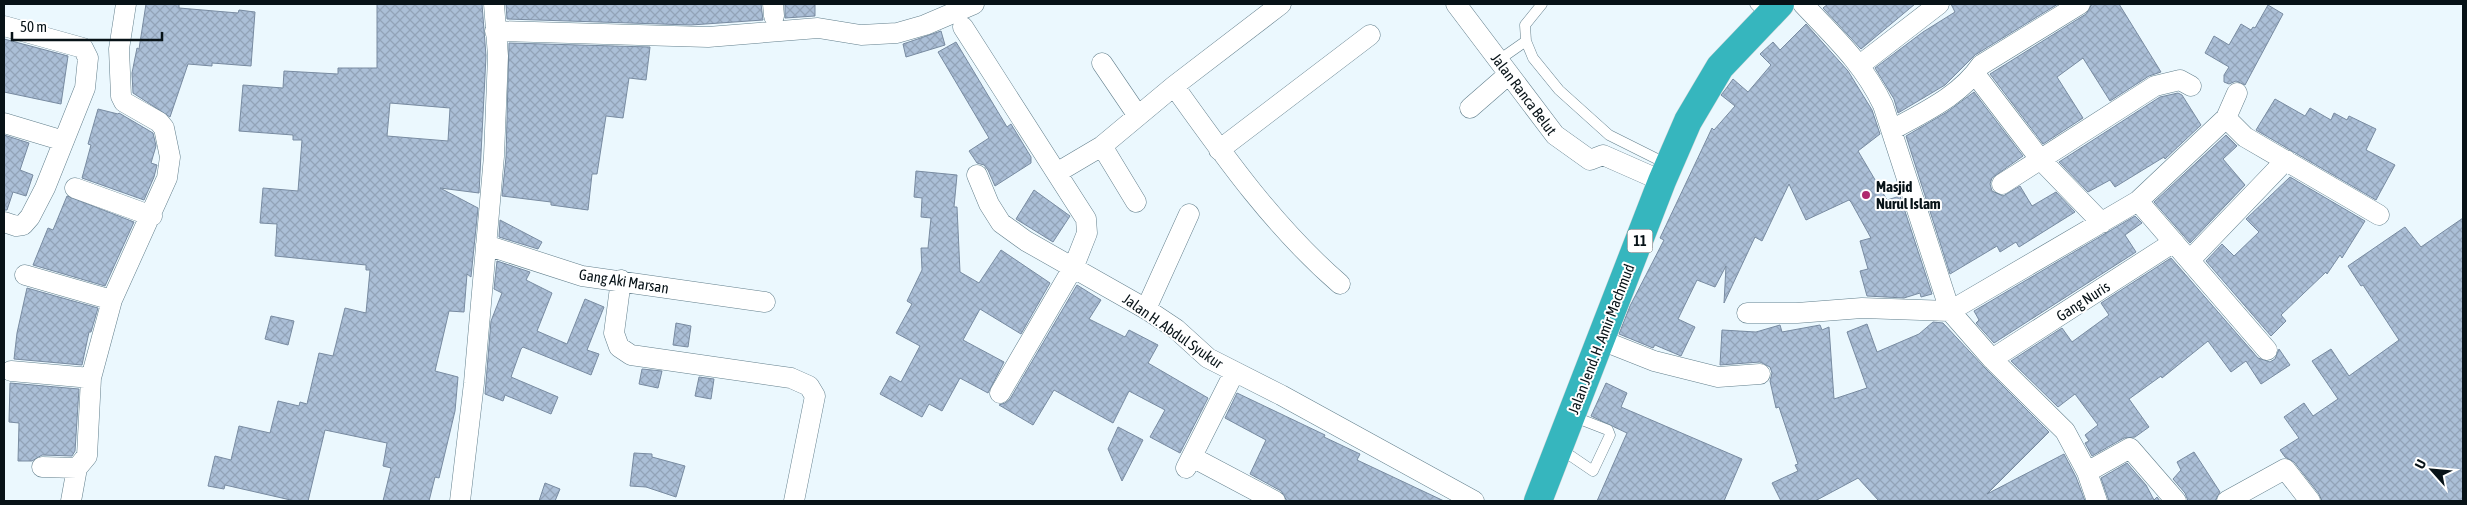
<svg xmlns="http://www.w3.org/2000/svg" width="2467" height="505" font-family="'Asap Condensed',sans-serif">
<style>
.building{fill:url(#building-cross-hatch);stroke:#788ba1;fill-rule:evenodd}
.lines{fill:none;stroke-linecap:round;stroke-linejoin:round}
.lane-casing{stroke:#627f8c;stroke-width:11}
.street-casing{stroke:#627f8c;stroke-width:21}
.highway-casing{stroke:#d2d4d5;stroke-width:29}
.lane{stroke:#fff;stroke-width:10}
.street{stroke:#fff;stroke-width:20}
.highway{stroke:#36b6be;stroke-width:28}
.poi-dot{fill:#af296d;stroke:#fff;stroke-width:2}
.labels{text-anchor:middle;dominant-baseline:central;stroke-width:4;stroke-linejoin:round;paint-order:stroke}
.shield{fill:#fff;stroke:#51595d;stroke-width:1}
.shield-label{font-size:14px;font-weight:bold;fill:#071217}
.street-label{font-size:15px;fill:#071217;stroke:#fff}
.poi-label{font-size:15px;font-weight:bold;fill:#071217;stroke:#fff;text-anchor:start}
</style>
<defs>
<pattern id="building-cross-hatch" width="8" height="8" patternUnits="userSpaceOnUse" patternTransform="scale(1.25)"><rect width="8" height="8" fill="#abbfd7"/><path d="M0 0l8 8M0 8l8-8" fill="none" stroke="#92a3b8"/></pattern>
</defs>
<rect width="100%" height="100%" fill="#ebf8fe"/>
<!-- building -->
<path class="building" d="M146,4H179V8L238,13L239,10L255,12L251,66L212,63V66L188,64L170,117L133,93L132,73L137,48L139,49Z
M377,4H482L486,56L479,193L440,188L478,208L471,277L467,274L464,312L449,311L435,371L458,377L455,411L439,478L435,477L429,501H383L391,468L383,466L387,443L325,430L308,501H295L225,485L224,489L208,486L215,456L231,460L239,426L270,433L278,401L299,406L300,402L307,404L319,353L333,356L345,308L366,313L370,270H366V265L275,256L277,224L260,223L263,188L298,191L302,140H293V135L239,131L243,85L283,88L284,71L338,74V68H377ZM390,103L450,108L448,141L387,136Z
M506,4H761L763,20L691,25L507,19Z
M785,4H815V16L785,18Z
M1828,4H1915L1861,49L1823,8Z
M1951,4H2058L1975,55L1945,85L1898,113L1894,99L1875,68L1923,32L1955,12Z
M2092,4H2119L2161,72L2149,76L2110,101L2083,58L2057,77L2083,118L2043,144L1990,74L2086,14Z
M2268,5L2283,14L2245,85L2236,81L2229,84L2224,82V75L2229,67L2205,53L2214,36L2229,45L2241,24L2251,30L2253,27L2255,28Z
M1806,24L1848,71L1872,110L1880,134L1858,151L1887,200L1900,196L1932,294L1921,297L1920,293L1904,298L1867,296L1860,271L1868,269L1860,241L1871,238L1851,202L1849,200L1806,220L1789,184L1762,241L1755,237L1724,303L1726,266L1715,287L1697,280L1678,319L1695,327L1681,356L1655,345L1653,348L1619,334L1630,306L1664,240L1660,238L1712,128L1714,130L1735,106L1721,95L1725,90L1733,79L1748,92L1771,65L1760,54L1773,42L1780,50Z
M941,31L945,45L906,57L903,44Z
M4,39L68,56L61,104L4,92Z
M956,42L1007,127L1011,124L1031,157V163L995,186L988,170L984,165L977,163L969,151L989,138L938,52Z
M509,43L650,47L646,80L629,78L623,118L606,116L597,174H592L588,210L551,205V202L502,196L506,157Z
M1974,92L2023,156L1992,178L1990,184L1992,191L2003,196L2020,186L2032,206L2056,192L2075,212L2019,247L2016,242L2000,252L1997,246L1950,274L1906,136L1947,112Z
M2178,93L2182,95L2201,125L2165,159L2164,157L2115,187L2110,180L2088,192L2059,162L2160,97Z
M2275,99L2305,116L2310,108L2331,120L2334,113L2347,120L2349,116L2376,129L2366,150L2395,165L2376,200L2256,130Z
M98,109L118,114L119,113L153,133L156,146L151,163L157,165L154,177L144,200L82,178L91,145L88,144Z
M4,135L29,143L20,170L33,175L26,196L13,192L7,210H4Z
M2226,135L2237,146L2223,159L2245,185L2190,243L2154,202Z
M916,171L957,175L954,207H957L960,272L979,283L1001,250L1050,283L1021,334L980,309L963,340L1004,362L988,393L960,378L942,411L929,404L922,417L880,394L890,376L901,382L920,346L896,333L912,304L907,301L922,270L921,248H928L931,218L921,217L922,198L914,197Z
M2290,177L2365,221L2342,258L2340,255L2327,274L2326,272L2281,315L2286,321L2271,336L2206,261L2222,244L2234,256L2259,232L2246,219Z
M1034,190L1070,216L1053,242L1016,219Z
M67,196L134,222L105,286L33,265L48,228L53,230Z
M2135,216L2142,223L2125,235L2136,252L1994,343L1976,323L1979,320L1974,311Z
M2463,218V501H2322L2319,494L2294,462L2285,457L2280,450L2299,438L2284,417L2304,403L2313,416L2338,399L2312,361L2331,349L2349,376L2399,340L2363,285L2361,286L2348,266L2405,227L2421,247Z
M500,220L542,242L538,249L499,237Z
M2171,258L2258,358L2270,362L2275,359L2279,349L2290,365L2261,384L2246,361L2231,372L2208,341L2162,378L2161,376L2129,399L2149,427L2135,437L2124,438L2092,456L2085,443L2089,441L2085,435L2098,425L2075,394L2058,407L2011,361L2062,328L2072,342L2109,315L2101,303Z
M497,261L530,272L526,280L552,293L537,331L567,344L585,299L604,307L587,350L599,354L591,375L523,347L521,349L511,377L558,397L551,414L505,395L503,401L485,394L491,321L502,293L494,289Z
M1077,285L1101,300L1089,319L1125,337L1129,330L1158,345L1148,363L1208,398L1180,453L1150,437L1165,410L1129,391L1113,423L1054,390L1033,425L999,405L1005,403L1010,399Z
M27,288L98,308L91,332H89L82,365L14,359L17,333Z
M271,316L294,321L288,345L265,339Z
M1933,322L1943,323L1984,367L2049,432L1987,494L2064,454L2076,477L2085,501H1879L1858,478L1815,501H1781L1772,483L1798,471L1795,465L1798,464L1779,407L1776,408L1770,381L1772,373L1770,367L1760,362L1720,365L1722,330L1756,332L1780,325L1782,332L1820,325L1822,330L1829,327L1834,399L1867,388L1847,332L1867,324L1877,352L1919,334Z
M676,323L691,326L688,347L673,345Z
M642,369L662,371L658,388L639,384Z
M699,377L714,379L711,399L695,396Z
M10,383L79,389L75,451L72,456L42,455L32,461H18L19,423L9,422Z
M1606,383L1627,393L1621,407L1742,459L1724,501H1597L1627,433L1591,416Z
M1237,393L1325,435L1324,437L1360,454L1357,460L1444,501H1287L1281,491L1250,474L1266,440L1225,418Z
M1118,427L1143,440L1122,481L1108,449Z
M2194,452L2220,492L2215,501H2188L2185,493L2173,479L2181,470L2177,462Z
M634,453L652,454V457L685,466L676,497L646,487L630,486Z
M2127,463L2146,485L2154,500L2157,497L2160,501H2109L2101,478Z
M545,483L560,489L555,501H539Z"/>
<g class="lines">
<defs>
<path id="lane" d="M1542,4L1525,25L1526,41L1533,58L1559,90L1609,135L1669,165
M1755,4L1766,16
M1506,55L1526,41
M1558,451L1571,456L1593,471L1610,435L1608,430L1572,416"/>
<path id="street" d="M773,4L774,16
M1456,4L1555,135L1590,160L1603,155L1662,181
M1803,4C1834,37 1863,63 1883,105L1950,311L1992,359L2065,431L2087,472L2097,501
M4,26L83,48L88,58L85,88L45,188L30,217L23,225L16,226L4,222
M963,27L1086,219L1087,233L1074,266L1000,393
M495,31L708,37L818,28L861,35L897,33L925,25L974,4
M1102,63L1138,116
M1860,65L1939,4
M1975,74L2040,159L2102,223
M1174,86C1224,156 1274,227 1340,284
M1470,108L1509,74
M2226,118L2245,137L2379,215
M4,123L64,141
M1892,130C1924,112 1960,96 1981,65L2080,4
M1102,146L1136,202
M1219,150L1370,35
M1058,172L1102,146L1174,86L1281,4
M977,175L989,204L1001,223L1026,241L1146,309L1176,329L1208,358L1281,395L1474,501
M2002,184L2155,86L2180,80L2191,86
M75,188L152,216
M2138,201L2267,350
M486,245L582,276L765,302
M2190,260L2286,160
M25,275L112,300
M621,280L614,333L619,347L631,355L791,378L809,386L815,396L794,501
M1146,309L1189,214
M1747,313H1797L1862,308L1950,311L2138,201L2226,118L2237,93
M1601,340L1654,361L1718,377L1760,374
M1992,359L2174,242
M11,371L91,378
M1192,457L1275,501
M42,467L77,468
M1186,468L1234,373
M2087,472L2130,448L2176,501
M71,501L77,468L87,456L91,378L112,300L167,178L170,157L164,128L159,122L124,102L121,96L119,49L126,4
M460,501L474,383L494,156L498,56L494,4
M2227,501L2285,469L2310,501"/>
<path id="highway" d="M1538,501L1662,181L1688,121L1720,67L1780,4"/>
</defs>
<!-- lane casing -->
<use href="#lane" class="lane-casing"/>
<!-- street casing -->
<use href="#street" class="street-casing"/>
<!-- highway casing -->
<use href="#highway" class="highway-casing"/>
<!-- lane -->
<use href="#lane" class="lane"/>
<!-- street -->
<use href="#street" class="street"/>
<!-- highway -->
<use href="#highway" class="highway"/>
</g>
<!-- markers -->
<circle class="poi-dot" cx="1866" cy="195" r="5"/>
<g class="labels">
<!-- shield labels -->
<rect class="shield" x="1627.5" y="229.5" width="25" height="23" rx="4"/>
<g class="shield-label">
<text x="1640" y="241">11</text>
</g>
<!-- street labels -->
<g class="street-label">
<text transform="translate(1524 94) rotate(53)">Jalan Ranca Belut</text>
<text transform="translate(624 281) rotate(9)">Gang Aki Marsan</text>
<text transform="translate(2083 301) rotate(-33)">Gang Nuris</text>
<text transform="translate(1173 331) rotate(35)">Jalan H. Abdul Syukur</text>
<text transform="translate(1601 339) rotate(-69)">Jalan Jend. H. Amir Machmud</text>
</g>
<!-- poi labels -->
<g class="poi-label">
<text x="1876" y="186">Masjid<tspan x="1876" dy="17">Nurul Islam</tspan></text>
</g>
</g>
<!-- border -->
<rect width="2467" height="505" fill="none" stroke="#071217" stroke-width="10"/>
<!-- north arrow -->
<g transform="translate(2432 470) rotate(297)" stroke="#ffffff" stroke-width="4" paint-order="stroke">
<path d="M0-4L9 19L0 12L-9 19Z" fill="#071217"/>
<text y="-8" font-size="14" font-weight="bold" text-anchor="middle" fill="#071217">U</text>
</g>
<!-- scale -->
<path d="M12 32v8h150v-8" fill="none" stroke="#071217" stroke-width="2.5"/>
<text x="20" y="32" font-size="15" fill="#071217" stroke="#ffffff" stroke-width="4" paint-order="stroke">50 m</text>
</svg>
